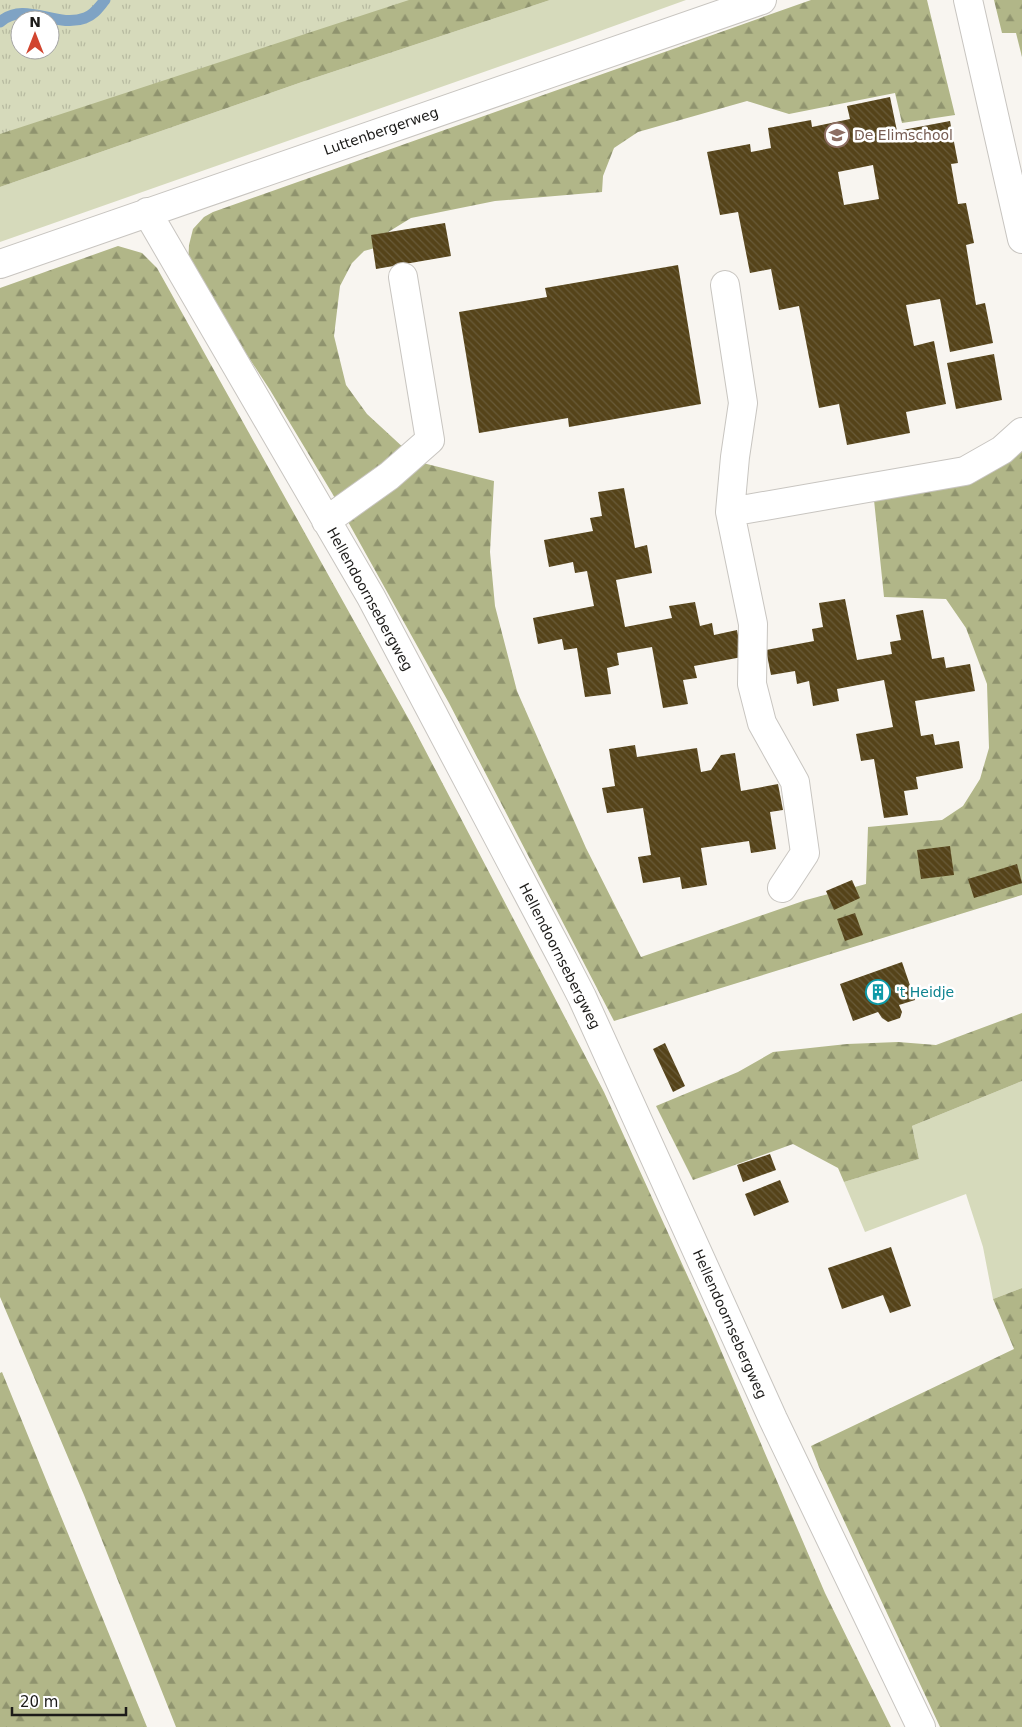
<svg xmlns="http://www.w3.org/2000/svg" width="1022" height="1727" font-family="'DejaVu Sans',sans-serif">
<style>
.green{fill:#d6dabb}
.forest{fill:url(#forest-firs);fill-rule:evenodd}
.park{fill:url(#park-tufts);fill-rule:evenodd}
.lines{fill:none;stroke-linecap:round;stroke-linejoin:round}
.stream{stroke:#7fa3c4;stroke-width:11}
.building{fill:url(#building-back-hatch);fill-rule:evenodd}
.minor-casing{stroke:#c8c5c0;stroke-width:30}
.minor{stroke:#fff;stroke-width:28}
.labels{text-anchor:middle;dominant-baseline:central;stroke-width:5;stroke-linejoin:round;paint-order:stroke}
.street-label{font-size:14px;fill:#1c1b19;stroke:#fff}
.education-label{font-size:14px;fill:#785e54;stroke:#fff;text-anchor:start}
.culture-label{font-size:14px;fill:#0d838f;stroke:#fff;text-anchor:start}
</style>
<defs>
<pattern id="forest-firs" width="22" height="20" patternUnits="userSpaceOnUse" patternTransform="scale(1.25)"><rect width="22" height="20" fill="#b1b688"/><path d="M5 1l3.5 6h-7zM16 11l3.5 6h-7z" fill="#8f936e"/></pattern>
<pattern id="park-tufts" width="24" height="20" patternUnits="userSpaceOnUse" patternTransform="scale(1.25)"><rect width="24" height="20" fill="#d6dabb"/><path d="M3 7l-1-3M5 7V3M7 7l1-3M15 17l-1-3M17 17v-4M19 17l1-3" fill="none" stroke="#b7baa0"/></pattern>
<pattern id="building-back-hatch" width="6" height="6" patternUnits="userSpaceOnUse" patternTransform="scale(1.25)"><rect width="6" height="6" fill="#554319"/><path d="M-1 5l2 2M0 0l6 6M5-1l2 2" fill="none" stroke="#695b39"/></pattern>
</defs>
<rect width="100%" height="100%" fill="#f8f5f0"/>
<!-- green -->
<path class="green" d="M550,0H686L575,40L0,242V187L302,82Z
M1022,1081V1288L993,1299L983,1247L966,1194L865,1232L844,1182L919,1159L912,1126Z"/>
<!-- forest -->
<path class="forest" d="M0,0H550L302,82L0,187ZM20,20H50V50H20Z
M811,0H927L955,115L902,123L895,93L789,114L747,101L638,132L614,148L603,176L602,192L495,201L411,218L385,234L375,248L364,251L352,263L340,286L334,336L346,385L367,414L419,462L494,481L490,552L495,606L517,691L586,848L641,957L806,900L866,884L868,827L942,820L963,806L980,779L989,748L987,684L966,628L946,599L884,597L874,500L1022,444V895L614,1021L449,703L332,493L270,390L188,265L189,245L193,229L204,217L213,212Z
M994,0H1022V57L1016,33H1002Z
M118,246L142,253L157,268L412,725L604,1092L713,1332L825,1593L891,1727H176L84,1495L0,1297V288Z
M1022,1013V1081L912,1126L919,1159L844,1182L838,1168L793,1144L693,1180L656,1106L738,1072L773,1052L847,1044L898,1042L936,1045Z
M1022,1288V1727H940L819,1467L811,1446L1014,1349L993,1299Z
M2,1372L147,1727H0V1373Z"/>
<!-- park -->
<path class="park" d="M0,0H409L0,134ZM20,20H50V50H20Z"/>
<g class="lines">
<!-- stream -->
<path class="stream" d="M0,22C25,0 56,29 85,18C94,15 99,7 105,0"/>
</g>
<!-- building -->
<path class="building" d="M890,97L897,131L950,121L958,163L951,164L958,204L966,203L974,243L966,245L976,305L985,303L993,343L950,352L940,299L906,305L914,346L934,341L946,404L906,412L910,433L847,445L839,404L819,408L799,306L779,310L771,269L750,273L738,212L720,215L707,152L750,144L751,152L771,148L768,128L811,120L812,127L850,119L847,106ZM873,165L879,199L844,205L838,172Z
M445,223L451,256L376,269L371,235Z
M678,265L701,404L569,427L568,418L479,433L459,312L547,297L545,288Z
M994,354L1002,400L956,409L947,363Z
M624,488L635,548L647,545L652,573L616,580L625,627L672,618L669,606L695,602L700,626L712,623L714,635L737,630L742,657L694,666L697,678L683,680L688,704L663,708L652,647L617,653L619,665L607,668L611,694L585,697L577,648L564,650L562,639L538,644L533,618L594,606L587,571L575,573L573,562L549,567L544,540L593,531L590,518L602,516L598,492Z
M845,599L857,660L892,654L890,642L901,640L896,615L923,610L932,659L944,657L946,668L970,664L975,691L915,701L921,736L933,734L935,745L959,741L963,768L916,777L918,789L904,791L908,815L884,818L874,759L861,761L856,734L893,727L884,680L837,689L839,701L813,706L809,681L797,684L795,671L771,675L766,650L814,641L812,629L823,627L819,603Z
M635,745L637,757L697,748L701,772L711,770L721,755L735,753L741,791L778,784L783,810L770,812L776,849L751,853L749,841L701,848L707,885L682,889L680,877L643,883L638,857L651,855L643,808L607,813L602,788L615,786L609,749Z
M950,846L954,875L921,879L917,850Z
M1017,864L1022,883L974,898L968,879Z
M852,880L860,898L834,910L826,891Z
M855,913L863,935L845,941L837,919Z
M902,962L915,1000L899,1005L902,1012L900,1018L888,1022L882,1018L878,1012L853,1021L840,984Z
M665,1043L685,1086L673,1092L653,1049Z
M770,1154L776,1170L743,1182L737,1165Z
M780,1180L789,1202L754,1216L745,1194Z
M891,1247L911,1306L890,1313L883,1295L842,1309L828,1268Z"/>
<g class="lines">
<defs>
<path id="minor" d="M968,0L1022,239
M147,212L371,597L562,958L582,997L773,1419L921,1727
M0,264L762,0
M725,285L743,403L735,457L730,512L753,624L752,684L762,723L795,782L805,853L782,888
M730,512L965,471L1002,450L1022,432
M326,521L389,476L430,440L403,277"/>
</defs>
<!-- minor casing -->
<use href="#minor" class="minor-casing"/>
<!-- minor -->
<use href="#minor" class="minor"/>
</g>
<!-- icons -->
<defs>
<symbol id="school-ring" viewBox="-11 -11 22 22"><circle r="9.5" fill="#fff" stroke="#8d6e63" stroke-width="1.5"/><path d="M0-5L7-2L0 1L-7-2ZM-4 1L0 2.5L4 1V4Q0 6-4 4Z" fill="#8d6e63"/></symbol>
<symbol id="building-ring" viewBox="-11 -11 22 22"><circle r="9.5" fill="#fff" stroke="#0f9aa8" stroke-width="1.5"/><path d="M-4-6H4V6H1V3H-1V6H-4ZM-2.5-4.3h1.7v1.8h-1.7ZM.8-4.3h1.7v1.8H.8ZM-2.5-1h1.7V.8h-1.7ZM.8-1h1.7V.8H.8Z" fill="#0f9aa8"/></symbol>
</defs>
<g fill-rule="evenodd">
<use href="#school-ring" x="823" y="121" width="28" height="28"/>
<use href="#building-ring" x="864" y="978" width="28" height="28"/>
</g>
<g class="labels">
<!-- street labels -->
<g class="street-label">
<text transform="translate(381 131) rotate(-19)">Luttenbergerweg</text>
<text transform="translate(370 599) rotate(61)">Hellendoornsebergweg</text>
<text transform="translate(560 956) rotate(63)">Hellendoornsebergweg</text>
<text transform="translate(730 1324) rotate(66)">Hellendoornsebergweg</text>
</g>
<!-- education labels -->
<g class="education-label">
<text x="854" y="135">De Elimschool</text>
</g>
<!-- culture labels -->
<g class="culture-label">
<text x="896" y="992">'t Heidje</text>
</g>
</g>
<!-- north arrow -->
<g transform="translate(35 35)"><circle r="24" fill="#ffffff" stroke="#a4a4a3"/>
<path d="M0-4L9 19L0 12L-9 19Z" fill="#d1452f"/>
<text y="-8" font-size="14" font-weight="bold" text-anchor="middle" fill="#1c1b19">N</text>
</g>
<!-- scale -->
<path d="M12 1707v8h114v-8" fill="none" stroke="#1c1b19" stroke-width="2.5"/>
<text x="20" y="1707" font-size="15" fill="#1c1b19" stroke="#ffffff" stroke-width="4" paint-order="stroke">20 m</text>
</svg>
